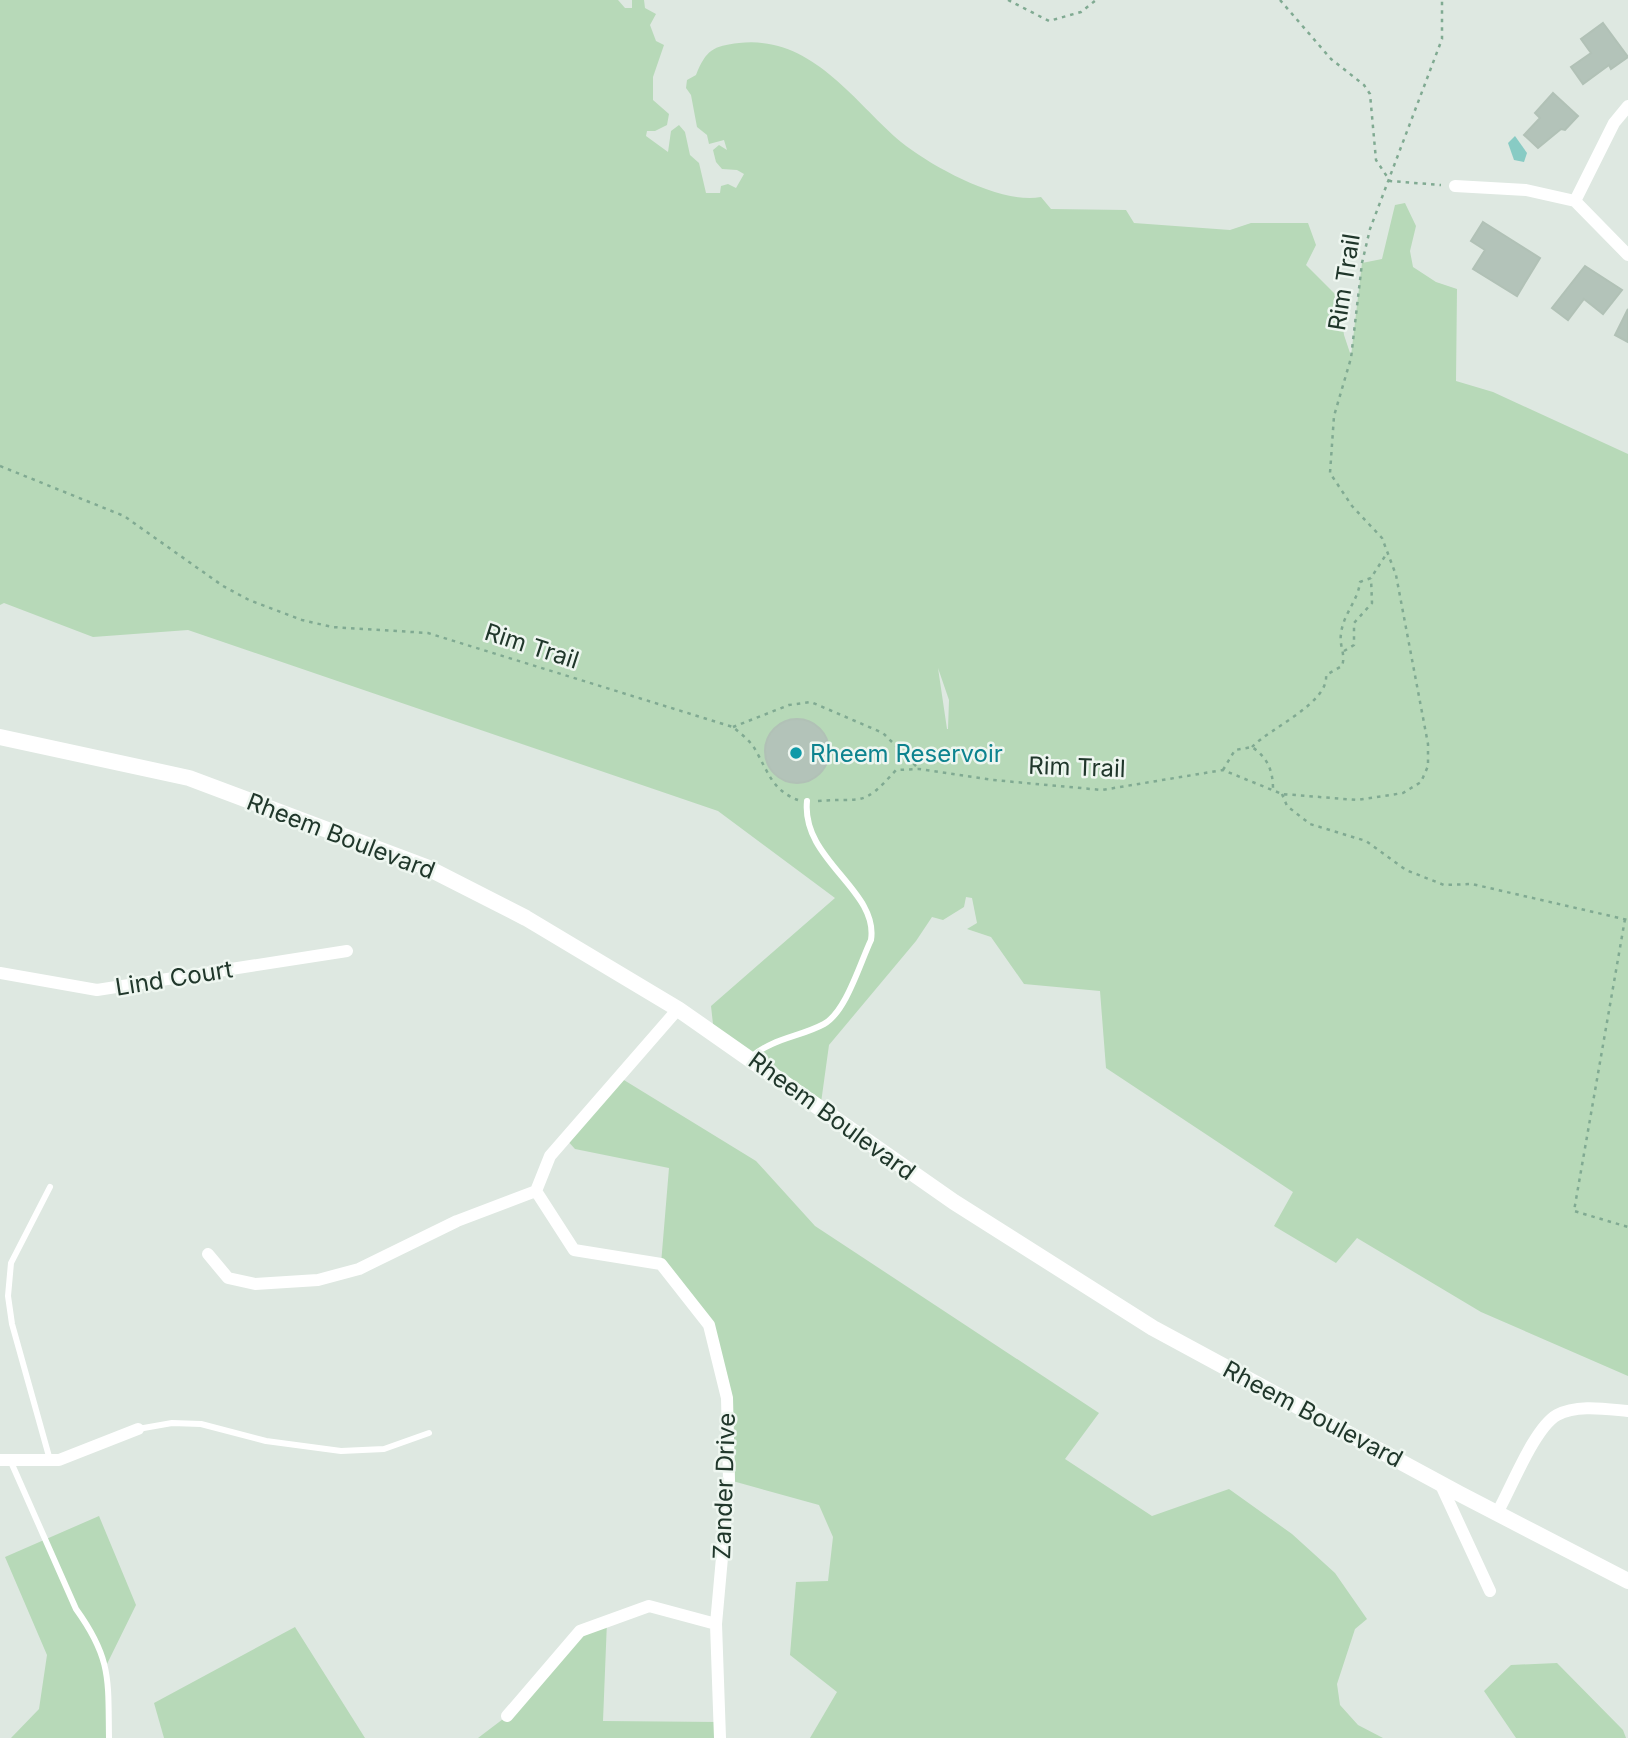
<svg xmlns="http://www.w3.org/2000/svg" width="1628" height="1738" font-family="Inter,sans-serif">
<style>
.green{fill:#b7d9b8;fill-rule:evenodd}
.water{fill:#88cbc4}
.building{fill:#b3c3b9;stroke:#b1c1b6;stroke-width:2}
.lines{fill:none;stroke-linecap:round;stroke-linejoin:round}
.path{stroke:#80aa92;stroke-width:2.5;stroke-dasharray:3.5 5;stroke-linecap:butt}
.service{stroke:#fff;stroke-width:6}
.minor{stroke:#fff;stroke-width:12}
.tertiary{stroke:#fff;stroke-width:16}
.culture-dot{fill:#0f9aa8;stroke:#eef6f0;stroke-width:2.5}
.labels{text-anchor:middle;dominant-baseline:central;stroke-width:5;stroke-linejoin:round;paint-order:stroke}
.street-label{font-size:24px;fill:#20372b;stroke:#eef6f0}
.culture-label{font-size:24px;fill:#0d838f;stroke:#eef6f0;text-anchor:start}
</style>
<rect width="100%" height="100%" fill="#dee8e1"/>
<!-- green -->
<path class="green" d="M0,0H618L625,8H632V0H644L645,8L656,14L650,25L656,41L664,45L653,77V100L669,114L667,125L655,131H647L646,136L668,152L671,131L679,125L685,132L690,155L699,163L706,193H720L721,186L728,184L736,188L744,174L737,170L722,169L716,162L713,150L719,145L727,150L724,140L709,144L707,135L697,127L691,95L686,88L687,80L696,75C706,50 713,46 739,43C812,35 853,101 901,142C932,167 1002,205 1041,197L1051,209L1126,210L1134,223L1230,230L1251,223H1308L1316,245L1306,265L1339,298L1344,335L1351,356L1362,263L1382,259L1395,205L1405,203L1416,226L1410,251L1413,267L1436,282L1457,289L1456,381L1493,392L1628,454V1376L1481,1312L1357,1238L1336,1263L1274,1226L1293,1192L1106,1068L1100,991L1024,984L991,937L967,929L977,923L972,898L966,897L964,907L943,920L932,917L916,941L829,1045L820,1110L714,1033L711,1006L835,898L718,811L188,630L93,637L4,603L0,605ZM938,668L949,700L948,729H947Z
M619,1077L756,1161L815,1226L1099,1413L1065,1459L1152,1516L1229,1489L1292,1534L1335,1573L1367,1619L1355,1629L1337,1684L1340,1705L1358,1725L1383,1738H810L837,1692L790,1655L796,1582L828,1581L833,1537L819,1505L729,1480L727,1398L709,1325L661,1264L669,1168L575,1149L565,1138Z
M99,1516L136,1605L107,1664L109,1738H11L39,1709L47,1655L5,1557Z
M607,1621L603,1721L719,1722L720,1738H478L507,1716L580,1631Z
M295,1627L365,1738H164L154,1703Z
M1557,1663L1623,1730L1626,1738H1516L1484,1691L1511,1665Z"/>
<!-- water -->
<path class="water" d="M1515,136L1527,153L1524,162L1514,160L1508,143Z"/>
<!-- building -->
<path class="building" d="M1603,23L1628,57L1611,69L1609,65L1583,84L1571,67L1591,53L1581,39Z
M1553,93L1578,116L1565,130L1561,129L1538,148L1524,135L1540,118L1535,113Z
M1483,222L1540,258L1517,296L1473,269L1485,250L1471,241Z
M1585,266L1622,290L1603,314L1584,299L1568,320L1552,308Z
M1628,309V342L1615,335Z
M765 751a32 32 0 1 1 64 0a32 32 0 1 1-64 0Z"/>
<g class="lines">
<!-- path -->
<path class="path" d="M1008,0L1049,21L1081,12L1096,0
M1280,0L1331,59L1364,85L1370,94L1376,160L1390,181L1441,185
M0,466L124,516L223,586L249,600L302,620L332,627L428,633L733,727C741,734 751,741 756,751C768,772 773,791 798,800
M1344,651L1354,645V623L1372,603L1371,578
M733,727L789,705L811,702L883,733L918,768
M1252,747C1270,728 1329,703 1326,675L1342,666C1346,654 1339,646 1341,634C1343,614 1358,601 1360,582L1371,578L1387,553
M1223,770L1235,750L1252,747C1267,757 1273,770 1273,789
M1282,794L1287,806L1310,824L1366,841L1406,870L1444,885L1472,884L1628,920
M818,801C864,797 861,809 896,770L919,769L993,780L1102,790L1223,770L1282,794L1357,800L1403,793L1421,782L1428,766V744L1396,575L1382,538L1352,506L1330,473L1334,416L1351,358L1362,263L1370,229L1442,39V0
M1625,919L1574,1211L1628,1227"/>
<!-- service -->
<path class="service" d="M751,1057C773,1038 800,1037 824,1024C846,1012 860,963 871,940C879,890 801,860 807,801
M138,1429L172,1423L201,1424L266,1441L341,1451L384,1449L429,1433
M50,1460L12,1324L8,1296L11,1263L50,1187
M11,1462L76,1609C112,1659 108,1680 109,1738"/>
<!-- minor -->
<path class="minor" d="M1455,186L1526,190L1575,201L1628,255
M1575,201L1614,123L1628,106
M0,973L97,990L347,951
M678,1009L550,1156L536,1191L574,1250L661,1264L709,1325L727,1398L729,1480L716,1624L720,1738
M208,1254L228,1278L255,1284L318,1280L359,1269L457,1221L536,1191
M0,1460H59L138,1429
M1440,1483L1490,1591
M1497,1513C1511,1489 1534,1428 1557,1415C1577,1404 1606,1409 1628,1411
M507,1716L580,1631L649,1606L716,1624"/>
<!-- tertiary -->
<path class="tertiary" d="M0,737L189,778L426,867L526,918L678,1009L954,1202L1153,1328L1460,1494L1628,1581"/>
</g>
<!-- markers -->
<circle class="culture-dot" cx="796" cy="753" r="7"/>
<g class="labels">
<!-- street labels -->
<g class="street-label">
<text transform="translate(1344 282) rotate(-81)">Rim Trail</text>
<text transform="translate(532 646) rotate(18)">Rim Trail</text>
<text transform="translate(1077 767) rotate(2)">Rim Trail</text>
<text transform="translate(341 836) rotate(21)">Rheem Boulevard</text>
<text transform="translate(174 978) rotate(-9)">Lind Court</text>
<text transform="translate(832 1116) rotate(36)">Rheem Boulevard</text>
<text transform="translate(1313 1414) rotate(28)">Rheem Boulevard</text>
<text transform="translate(724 1486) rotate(-88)">Zander Drive</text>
</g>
<!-- culture labels -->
<g class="culture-label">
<text x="810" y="753">Rheem Reservoir</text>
</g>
</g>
</svg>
